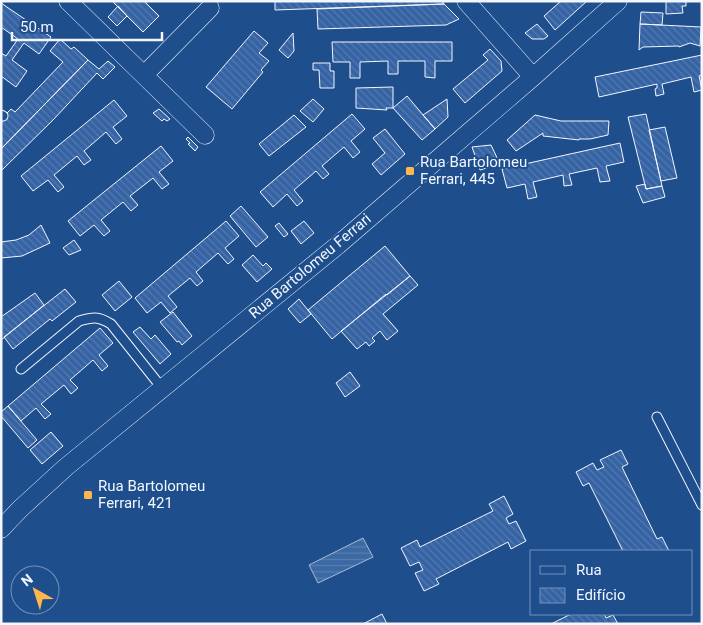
<svg xmlns="http://www.w3.org/2000/svg" width="703" height="625" font-family="Roboto,sans-serif">
<style>
.water{fill:url(#water-rules);stroke:#a8bbd7}
.building{fill:url(#building-back-hatch);stroke:#f2f6ff}
.lines{fill:none;stroke-linecap:round;stroke-linejoin:round}
.service-casing{stroke:#f2f6ff;stroke-width:11}
.minor-casing{stroke:#f2f6ff;stroke-width:19}
.service{stroke:#1f4e8c;stroke-width:9}
.minor{stroke:#1f4e8c;stroke-width:18}
.poi-dot{fill:#ffb74d;stroke:#1f4e8c;stroke-width:2}
.labels{text-anchor:middle;dominant-baseline:central;stroke-width:4;stroke-linejoin:round;paint-order:stroke}
.poi-label{font-size:15px;fill:#f2f6ff;stroke:#1f4e8c;text-anchor:start}
.street-label{font-size:15px;fill:#f2f6ff;stroke:#1f4e8c}
</style>
<defs>
<pattern id="water-rules" width="6" height="5" patternUnits="userSpaceOnUse" patternTransform="scale(1.25)"><rect width="6" height="5" fill="#3b69a3"/><path d="M0 2.5h6" fill="none" stroke="#587fb1"/></pattern>
<pattern id="building-back-hatch" width="6" height="6" patternUnits="userSpaceOnUse" patternTransform="scale(1.25)"><rect width="6" height="6" fill="#3563a3"/><path d="M-1 5l2 2M0 0l6 6M5-1l2 2" fill="none" stroke="#537ab1"/></pattern>
</defs>
<rect width="100%" height="100%" fill="#1f4e8c"/>
<!-- water -->
<path class="water" d="M363,538L373,557L318,583L309,565Z"/>
<!-- building -->
<path class="building" d="M112,1H144L159,16L143,32Z
M275,1H442L444,4L275,10Z
M561,1H587L555,30L544,16Z
M667,1H686V6H682L683,13L666,14V3Z
M1,3L51,37L39,54L24,43L12,60L27,71L16,87L1,76V53L6,56L18,39L1,27Z
M444,4L459,19L446,25L318,29L317,9Z
M118,6L127,16L117,26L108,17Z
M641,12L663,13L662,25L640,24Z
M537,24L548,36L544,39H532L525,33Z
M640,24L701,27L700,46L690,43L679,47V46L643,47L639,50Z
M254,31L268,43L259,53L269,61L261,70L263,72L232,109L206,87Z
M293,33L294,51L288,58L279,50Z
M60,39L71,49L74,47L88,60L1,149V123L5,118L3,117L11,109L15,112L63,62L50,51Z
M332,42H452V61H435V78L425,77V61H398V74H388V61L360,62V78H350V62H333Z
M490,49L501,61L502,71L465,103L453,89L488,60L483,55Z
M702,55V75L699,76L702,90L694,92L691,77L662,84L664,94L656,96L655,89L657,88V84L599,97L595,77Z
M88,60L99,69L108,61L115,67L103,79L97,73L53,120L1,171V149Z
M313,63H330V71H334V88H320L319,70H313Z
M393,87V108H386L387,110L356,108V88Z
M407,96L435,129L422,140L393,108Z
M313,99L324,109L313,122L300,111Z
M447,99L448,117L435,129L423,115Z
M114,100L127,116L113,127L122,139L116,144L106,132L84,151L91,160L84,165L77,156L54,175L64,187L58,192L48,180L33,191L21,176Z
M159,109L170,119L167,121L164,119L162,121L153,113Z
M352,114L365,129L351,141L360,152L353,158L344,147L322,166L329,174L323,179L316,171L294,190L303,201L297,206L287,194L273,207L260,192Z
M646,114L662,186L646,189L628,117Z
M294,115L306,127L269,156L259,144Z
M535,115L561,121H609L608,135L590,139H579V140L543,136V133L516,151L507,140Z
M665,127L677,178L661,181L649,130Z
M385,129L405,154L381,175L372,164L385,153L373,138Z
M188,137L198,147L195,151L188,144L190,143L186,139Z
M620,143L624,162L606,166L610,181L600,182L597,168L569,174L572,185L564,186L563,175L533,182L537,197L528,199L525,184L507,188L502,169Z
M491,145L500,164L480,170L472,147Z
M161,146L173,161L159,172L169,184L162,189L153,178L130,196L138,205L131,211L123,202L101,220L110,231L104,236L94,225L80,236L68,221Z
M645,184L646,189L662,186L665,197L643,203L636,186Z
M241,206L268,237L256,247L230,216Z
M226,221L239,236L225,248L234,259L228,264L218,253L196,272L203,281L197,286L190,278L168,296L177,307L170,313L161,302L147,313L135,298Z
M304,221L314,233L301,244L291,231Z
M279,223L288,234L284,237L275,226Z
M41,225L50,243L22,256L1,258V242L16,240L29,235Z
M74,240L81,250L69,255L63,248Z
M385,246L410,276L387,295L386,294L332,339L308,310Z
M253,255L263,266L266,263L272,269L257,282L242,265Z
M410,276L418,285L383,314L398,331L387,340L380,331L372,338L375,341L369,346L366,342L357,349L341,331Z
M119,281L132,297L115,311L102,295Z
M65,289L76,302L52,321L50,319L13,349L4,337Z
M35,293L44,305L1,340V317Z
M299,299L311,314L300,323L288,309Z
M173,312L192,336L182,345L179,341L177,342L160,322Z
M140,327L151,339L155,335L171,354L160,364L133,332Z
M100,328L113,343L99,355L108,366L102,371L93,360L70,380L78,388L71,394L64,385L41,404L51,414L45,419L36,408L21,421L8,406Z
M350,372L360,386L345,397L336,383Z
M8,406L37,440L28,448L1,416V412Z
M51,432L63,446L42,464L30,450Z
M621,450L628,464L622,467L657,539L662,537L669,551H623L589,483L583,486L576,472L593,463L597,470L604,467L600,460Z
M504,496L513,514L506,518L509,524L516,521L526,541L511,549L508,542L436,579L439,584L424,591L415,573L423,570L419,562L410,566L401,548L417,540L420,547L493,511L489,504Z
M382,614L387,624H363Z
M571,614H604L606,618L613,615L618,624H551Z"/>
<g class="lines">
<defs>
<path id="service" d="M1,115L3,116
M21,369L79,321C93,317 98,316 111,324L162,388
M657,417L702,505"/>
<path id="minor" d="M68,1L205,135
M466,1L533,77
M144,75L210,8
M1,529L20,509L66,467L338,245L533,77L618,1"/>
</defs>
<!-- service casing -->
<use href="#service" class="service-casing"/>
<!-- minor casing -->
<use href="#minor" class="minor-casing"/>
<!-- service -->
<use href="#service" class="service"/>
<!-- minor -->
<use href="#minor" class="minor"/>
</g>
<!-- markers -->
<g class="poi-dot">
<rect x="405" y="166" width="10" height="10" rx="2.5"/>
<rect x="83" y="490" width="10" height="10" rx="2.5"/>
</g>
<g class="labels">
<!-- poi labels -->
<g class="poi-label">
<text x="420" y="162">Rua Bartolomeu<tspan x="420" dy="17">Ferrari, 445</tspan></text>
<text x="98" y="486">Rua Bartolomeu<tspan x="98" dy="17">Ferrari, 421</tspan></text>
</g>
<!-- street labels -->
<g class="street-label">
<text transform="translate(310 266) rotate(-40)">Rua Bartolomeu Ferrari</text>
</g>
</g>
<!-- border -->
<rect width="703" height="625" fill="none" stroke="#f2f6ff" stroke-width="5"/>
<!-- legend -->
<rect x="530" y="550" width="162" height="65" fill="#1f4e8c" stroke="#7391ba"/>
<rect x="540" y="566" width="25" height="8" fill="#1f4e8c" stroke="#7391ba"/>
<text x="576" y="575" font-size="15" fill="#f2f6ff">Rua</text>
<rect x="540" y="588" width="25" height="15" fill="url(#building-back-hatch)" stroke="#7391ba"/>
<text x="576" y="600" font-size="15" fill="#f2f6ff">Edifício</text>
<!-- north arrow -->
<g transform="translate(35 590) rotate(321)"><circle r="24" fill="#1f4e8c" stroke="#7391ba"/>
<path d="M0-4L9 19L0 12L-9 19Z" fill="#ffb74d"/>
<text y="-8" font-size="14" font-weight="bold" text-anchor="middle" fill="#f2f6ff">N</text>
</g>
<!-- scale -->
<path d="M12 32v8h150v-8" fill="none" stroke="#f2f6ff" stroke-width="2.5"/>
<text x="20" y="32" font-size="15" fill="#f2f6ff" stroke="#1f4e8c" stroke-width="4" paint-order="stroke">50 m</text>
</svg>
